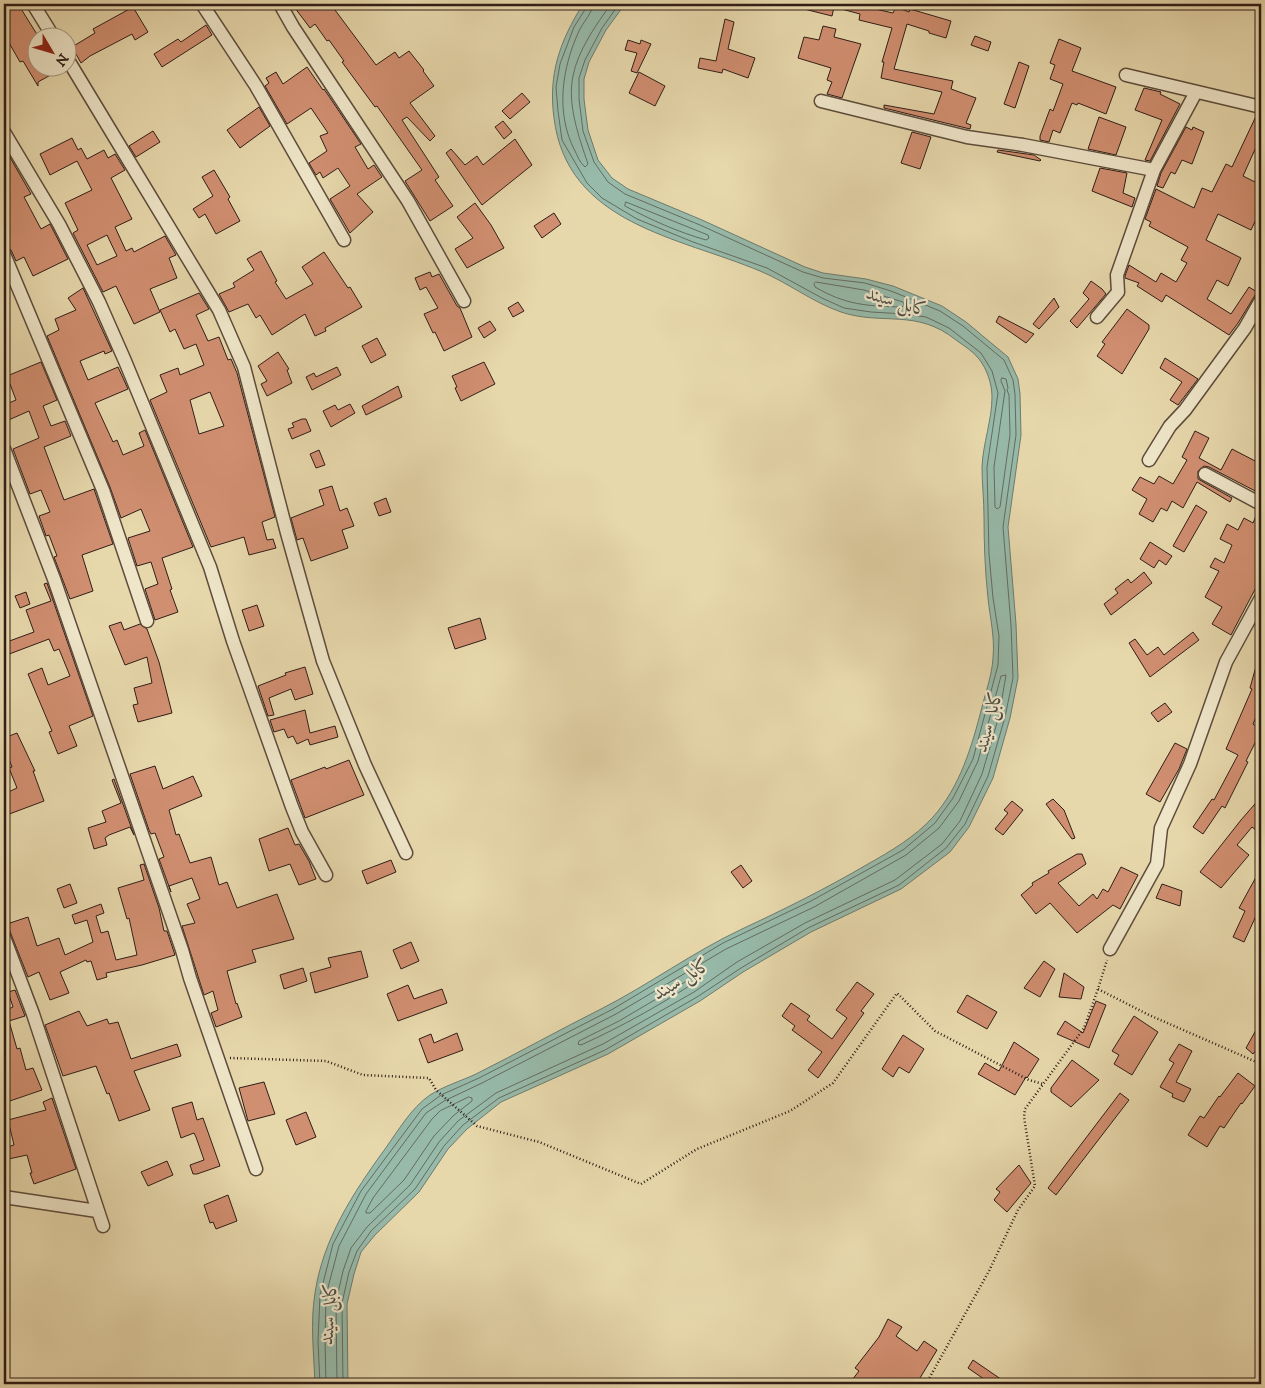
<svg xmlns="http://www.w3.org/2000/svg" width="1265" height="1388" font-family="'IM FELL DW Pica',Amiri,serif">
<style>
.water{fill:#97baaa;stroke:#6d7b6f}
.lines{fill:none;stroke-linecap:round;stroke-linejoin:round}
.shore{stroke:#636c60;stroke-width:1}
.building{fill:#d18f71;stroke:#2f1d17;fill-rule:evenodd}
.minor-casing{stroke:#5d4c3c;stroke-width:15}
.path{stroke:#2f1d17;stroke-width:2.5;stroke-dasharray:1 2.5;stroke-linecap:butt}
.minor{stroke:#efe6c9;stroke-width:12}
.labels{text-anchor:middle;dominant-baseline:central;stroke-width:4.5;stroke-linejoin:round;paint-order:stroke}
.water-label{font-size:19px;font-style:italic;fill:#4e4c43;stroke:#efe6c9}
</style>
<rect width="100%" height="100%" fill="#e7d8ac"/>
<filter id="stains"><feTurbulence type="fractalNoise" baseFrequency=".004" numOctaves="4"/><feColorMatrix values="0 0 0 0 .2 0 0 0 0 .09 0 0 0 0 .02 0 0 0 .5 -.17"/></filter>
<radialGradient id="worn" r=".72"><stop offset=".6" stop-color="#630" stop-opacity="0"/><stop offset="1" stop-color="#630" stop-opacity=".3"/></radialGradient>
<!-- water -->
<path class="water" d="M583,4H625L606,30L589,62L584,79V99L588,130L598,160L612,178L628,189L702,220L805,267L823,273L866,279L893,286L942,306L966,322L1008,357L1018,379L1020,394L1021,435L1008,527L1016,624L1018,678L1010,718L993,778L969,827L950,852L901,889L811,932L743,972L700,1001L608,1054L501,1102L467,1129L448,1149L419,1192L375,1235L361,1252L354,1274L347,1304L348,1384H315C314,1355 310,1323 315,1293C323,1239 353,1193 385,1149C398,1131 411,1108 430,1095C444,1086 461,1081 476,1074C518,1053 559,1030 601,1009C650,984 693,952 742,929C785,909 827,888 868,864C891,851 915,837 933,817C960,787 972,746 982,707C986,691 992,675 993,658C995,637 990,618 988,598C985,571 984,544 984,517C984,500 982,483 982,467C983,443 992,420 992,397C992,384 987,369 979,359C973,351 964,346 956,340C916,308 883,326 841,312C812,302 787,282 760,271C679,237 567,224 554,118C548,74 560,41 583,4Z"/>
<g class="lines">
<!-- shore -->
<path class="shore" d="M593,4C592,14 583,22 579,31C562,68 555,113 575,151C578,157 580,163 585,167L588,164C579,137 567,105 573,76C578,50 596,25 611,4
M626,202L698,231L708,235L709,238L706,240C678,232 651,220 625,206Z
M816,282L864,290L903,302L904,305L902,307C866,306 846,305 815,287L814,284Z
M1002,378L1006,379L1008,388L1007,390L1009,395L1010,435L1000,507L997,509L995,507L994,467L1005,391L1001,381Z
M694,977L697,978V981C660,1005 621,1027 581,1045L578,1044L579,1041L619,1021Z
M469,1097L472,1098V1101L453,1116L434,1136L404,1180L370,1213H366V1211L373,1198L432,1119L440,1111Z
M320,1384L318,1341L320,1295L333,1244L361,1191L422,1109L441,1095L479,1078L613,1009L723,943L811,901L903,850L935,823L953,798L973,759L998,665L999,636L993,598L989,554L987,467L998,393L992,371L981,353L949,328L926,317L905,314L871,312L844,308L822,298L767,268L693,242L637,219L602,198L587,183L562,140L558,111L556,87L560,64L574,27L586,8V4
M326,1384L325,1341L326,1295L339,1246L366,1194L426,1113L444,1101L482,1083L616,1014L726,949L814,907L906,855L939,828L959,801L978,761L1001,676L1006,675L999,716L982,774L960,821L942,844L895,880L805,923L737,962L694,992L603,1044L496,1093L458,1121L439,1142L410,1185L367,1227L351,1248L343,1271L336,1302L337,1384
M343,1384L342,1303L349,1272L357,1251L371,1231L415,1189L444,1146L463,1125L499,1098L605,1050L697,997L741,968L808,928L899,885L946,848L965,824L988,776L1005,717L1013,678L1011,625L1003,527L1016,435L1015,394L1013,380L1004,360L963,326L940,311L891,291L865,283L823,278L803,272L700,225L625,194L608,182L594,162L583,131L579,99V78L585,60L602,28L619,4"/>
</g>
<!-- building -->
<path class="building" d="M4,4H18L38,36V68H63L38,82V86L23,61L20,62L4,34Z
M292,4H344L335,10L376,65L395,52L399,58L409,51L424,70L423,71L434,86L410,103L435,136L430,141L407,117L402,120L439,177L435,180L453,206L430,221L405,181L422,170L377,106L375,107L342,62L344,61L329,40L327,41L315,24L310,28Z
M800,4H872L871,8L893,13L896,7L909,12L910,9L951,21L946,38L929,33V31L907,24L894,69L953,81L951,89L976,98L966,123L971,125L970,129L884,108V105L934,114L942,92L881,78L884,62H882L892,28L859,20L860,14L834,7L832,16L800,8Z
M133,7L148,32L135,40L132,34L90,56L81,63L72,47L95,33L93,29Z
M725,19L734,22L728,49L755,58L748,78L723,69L722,73L698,68L700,58L716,61Z
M206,25L212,35L162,67L154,54L178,39L181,42Z
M823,26L836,29L834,37L861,44L842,98L827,94L832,82L827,80L831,68L798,58L804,37L819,40Z
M975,36L991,42L988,51L971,45Z
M1059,39L1081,48L1072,71L1116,87L1106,114L1078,103L1077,105L1072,103L1060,133L1053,130L1049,142L1040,140V136L1050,109L1053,111L1063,84L1050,79L1055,65L1050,63Z
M628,40L640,44L641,40L651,44L637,73L631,71L637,53L625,50Z
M1019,62L1029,66L1015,108L1004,104Z
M307,67L323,90L324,89L361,144L355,147L368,169L374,165L382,177L357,194L373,212L350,233L330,199L350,186L338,168L323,178L320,172L316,175L309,163L327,151L320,136L328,133L311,108L287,124L265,86L269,83L266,78L276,72L283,84Z
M639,72L665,86L655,106L629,93Z
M1144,88L1161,92L1160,94L1180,104L1150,161L1145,160L1162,120L1135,110Z
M522,93L530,102L510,119L502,111Z
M259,107L270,126L240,148L227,130Z
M1257,114L1261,115V136L1243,176L1261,185V209L1251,230L1218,214L1206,240L1241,258L1228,286L1217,280L1207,299L1231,314L1249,287L1257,292L1238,323L1229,335L1166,295L1162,302L1137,286L1139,283L1125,278V276L1129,265L1156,282L1161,273L1176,282L1187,263L1181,260L1188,247L1149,226L1151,222L1145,219L1156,189L1194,208L1202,188L1212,192L1226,164L1232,167Z
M1099,117L1126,127L1116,155L1088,149Z
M503,121L512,132L504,139L495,127Z
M1186,127L1192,130L1193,127L1204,132L1192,164L1182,160L1175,174L1171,172L1163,188L1157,186L1161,173Z
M153,131L160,142L136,157L129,146Z
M912,132L931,137L920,169L901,163Z
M72,138L78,150L81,148L87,159L104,150L108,158L115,154L125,170L111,178L132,219L115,227L126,251L132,248L134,252L165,236L176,255L169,258L177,278L150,289L160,312L134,324L116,286L103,292L73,233L78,230L65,203L92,190L77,161L50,175L40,154ZM107,235L117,256L97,265L87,245Z
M515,139L532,165L482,205L446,153L451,149L465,165L477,156L483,165Z
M4,147L31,194L24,197L41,229L50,224L68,259L33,276L24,257L16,261L11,250L4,244Z
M998,150L1034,155L1041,160L1040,161L997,152Z
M1100,168L1127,173L1123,193L1135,198L1132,207L1092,191Z
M214,170L230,197L228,199L240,221L216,234L205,214L199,218L193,209L213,196L202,177Z
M475,203L491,225L504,248L467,268L455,249L473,238L457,217Z
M554,213L561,224L542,238L534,226Z
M261,251L277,281L275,282L286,299L313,284L302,267L324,252L348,288L350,287L362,307L325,328L326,331L315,336L305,314L272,335L260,315L256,318L248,304L229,312L219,294L235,287L233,283L254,270L247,259Z
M430,272L432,277L439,274L457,306L460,308L472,337L444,351L435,332L433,333L424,314L438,308L426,287L420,290L415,278Z
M1091,281L1102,289L1106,294L1077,328L1070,321L1089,299L1083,293Z
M83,288L112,351L105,354L104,351L80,361L88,380L118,367L128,389L95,403L113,442L117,440L123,455L144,446L139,433L145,430L193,547L162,558L172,589L170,590L178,612L155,620L145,589L158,584L151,562L137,566L128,538L150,531L141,509L121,518L110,487L47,336L59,330L55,319L76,310L68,298Z
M199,293L209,309L196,315L208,341L219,337L228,360L231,359L237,373L275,517L262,522L267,540L273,539L276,548L249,555L244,537L211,547L150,400L167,392L160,375L178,368L180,375L204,365L196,344L184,349L175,329L170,332L160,310ZM210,392L224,426L199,434L190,400Z
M1054,298L1059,307L1039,329L1033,324Z
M518,302L524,311L513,317L508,308Z
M1127,309L1149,325V329L1122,374L1097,356L1105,344L1102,342Z
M999,316L1034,334L1026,343L996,322Z
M490,321L496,330L484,338L478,328Z
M377,338L386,355L371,363L362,346Z
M278,352L289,369L287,370L292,383L267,396L261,384L267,381L258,366Z
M1165,358L1198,379L1178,405L1170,400L1182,382L1160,368Z
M41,362L57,400L43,406L51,426L65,421L71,436L44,447L64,500L94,489L113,544L82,555L93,591L70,599L54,557L57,556L49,535L46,536L39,516L50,512L41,490L30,494L13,449L39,438L29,411L4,422V405L16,400L7,376Z
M484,362L495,384L461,401L455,388L457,387L452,376Z
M337,367L341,375L312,390L306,377L314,373L316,377Z
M398,386L402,397L366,415L362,406Z
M350,404L355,413L331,427L323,411L335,405L338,410Z
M302,419H306L311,431L292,439L288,429L294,427L292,423Z
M1195,431L1209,438L1199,458L1221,470L1232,449L1261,464V494L1209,467L1204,466L1198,471V479L1232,498L1230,502L1197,482L1183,508L1172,501L1167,511L1161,508L1153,522L1139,514L1147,499L1132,490L1140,477L1154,484L1159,476L1173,484L1187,460L1182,457Z
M319,450L325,465L316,468L310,454Z
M332,486L340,511L347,508L354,526L342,530L348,548L311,561L303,538L297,540L291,518L324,505L319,490Z
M386,498L391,512L379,516L374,503Z
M1196,505L1207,512L1184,552L1173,546Z
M1258,511L1261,512V578L1231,635L1212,624L1222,607L1205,597L1219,571L1210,567L1215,558L1224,563L1232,545L1220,539L1227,524L1238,530L1244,518L1253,523Z
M1150,542L1172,556L1166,565L1159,560L1154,568L1140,559Z
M1144,572L1152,583L1111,615L1104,604L1118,593L1115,589L1128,579L1131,583Z
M47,583L93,716L69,726L77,746L58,754L49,732L52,731L28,674L42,668L48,685L70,676L59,649L54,651L49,639L4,656V643L34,632L26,610L51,601L44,584Z
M26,592L30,604L20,608L15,596Z
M257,605L264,626L249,631L242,610Z
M480,618L486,639L455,649L448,628Z
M121,622L124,630L140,624L147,629L159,662L172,713L138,722L133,705L138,704L134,688L152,683L147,657L125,665L109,626Z
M1193,632L1199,640L1150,677L1129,643L1135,639L1147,655L1158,647L1164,655Z
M1258,659L1261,660V705L1253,724L1261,731L1246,761L1248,762L1225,808L1222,806L1203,834L1193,827L1212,799L1214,800L1238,755L1226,749L1252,689L1250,688Z
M305,667L313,694L295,700L291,689L269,698L274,715L268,716L258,686L286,675L285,673Z
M1165,703L1172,712L1158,722L1151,713Z
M305,710L310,733L335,726L338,737L310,745L308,739L297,744L293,736L288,738L284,729L274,732L270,720Z
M17,733L35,771H33L44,801L4,816V794L17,788L9,768L12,767L4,746V738Z
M1175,743L1187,749L1179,769L1160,802L1146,794Z
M349,760L364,795L305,818L291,780L325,767L326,769Z
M155,766L163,789L193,776L202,796L169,810L176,835L179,834L190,863L211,857L219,885L227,882L237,908L277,894L294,939L252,950L256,962L227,971L236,1004L237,1003L242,1017L216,1027L211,1013L218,1010L213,991L204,995L182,926L195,923L187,904L200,899L192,878L169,886L171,892L159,859L164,857L155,833L151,834L149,830L130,774Z
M114,779L134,835L130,827L109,835L105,838L107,845L94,849L88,828L106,822L102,811L121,803L112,780Z
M1261,797V834L1252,827L1237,845L1249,855L1221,888L1200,872L1241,820Z
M1053,799L1064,810L1075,838L1072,839L1046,804Z
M1012,801L1023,810L1003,835L995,829L1008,813L1004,810Z
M288,828L295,845L299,844L309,861L316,879L299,885L290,864L269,871L259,839Z
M1077,854H1082L1086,864L1058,883L1079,906L1093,894L1097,899L1103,889L1108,892L1121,867L1138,875L1120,909L1113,905L1077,933L1050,903L1036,914L1021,895L1033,885L1032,883L1049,873L1048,871Z
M391,860L396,872L367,884L362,871Z
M144,864L159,908L164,931H167L175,955L142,965L106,973L107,977L97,980L91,961L87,962L86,960L60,972L69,993L50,1000L39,972L28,977L7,924L28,917L37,946L59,938L65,955L93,942L87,920L75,924L72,915L101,904L104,913L96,916L101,933L108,931L116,960L137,955L129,918L127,919L118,888L144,880L140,865Z
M741,865L752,881L743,888L731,872Z
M1261,868V905L1244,942L1233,937L1245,911L1239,908Z
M70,884L77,903L64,908L57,889Z
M1162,884L1182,891L1180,906L1156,898Z
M411,942L419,961L401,969L393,950Z
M361,951L368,977L315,993L310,973L331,967L328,958Z
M1044,961L1055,969L1040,997L1024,988Z
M303,968L307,981L284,989L280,975Z
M1064,973L1084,987L1081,999L1059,997Z
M857,982L874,994L861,1011L864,1013L818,1078L808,1070L822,1052L792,1030L795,1026L782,1016L791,1003L810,1016L807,1020L832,1039L847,1018L836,1010Z
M408,985L414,999L442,989L447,1003L398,1021L387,994Z
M15,990L25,1016L9,1021L17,1049L20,1048L26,1070L33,1068L42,1090L4,1103V1011L13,1007L8,992Z
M967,995L997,1012L987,1029L957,1012Z
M1096,1001L1106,1005L1089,1048L1057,1034L1065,1021L1083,1033Z
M79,1011L87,1026L107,1019L109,1024L118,1022L131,1059L177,1044L181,1056L134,1071L150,1110L119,1121L109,1093L107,1094L96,1066L63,1076L45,1025Z
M1134,1016L1158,1032L1132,1075L1114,1064L1119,1055L1112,1051Z
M1261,1021V1044L1253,1054L1246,1048Z
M457,1033L463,1050L428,1063L419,1039L431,1034L434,1043Z
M903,1035L924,1049L909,1073L899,1067L893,1077L882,1069Z
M1014,1042L1039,1059L1027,1078L1026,1077L1015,1095L978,1074L985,1063L999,1071Z
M1179,1044L1192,1051L1176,1082L1191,1089L1184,1102L1172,1097L1173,1094L1160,1087L1174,1063L1169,1060Z
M1072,1060L1099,1080L1071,1107L1051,1092V1088Z
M1238,1073L1255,1086L1242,1104L1241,1103L1224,1128L1220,1126L1207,1147L1188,1135L1200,1116L1204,1118L1219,1096L1220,1097Z
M264,1082L275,1114L248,1121L239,1088Z
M1120,1093L1129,1100L1056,1195L1048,1188Z
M52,1098L76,1169L34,1184L30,1173H32L27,1155L4,1160V1148L14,1145L8,1120L46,1110L43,1102Z
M192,1102L197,1120L203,1118L220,1166L197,1174H193L190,1165L204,1160L196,1137L194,1133L181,1138L172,1108Z
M306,1112L316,1137L296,1145L286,1120Z
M167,1161L173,1175L148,1186L141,1172Z
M1019,1165L1031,1183L1007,1212L994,1200L1000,1192L996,1189Z
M228,1195L237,1221L216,1229L213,1222L210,1223L204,1205Z
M888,1319L902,1327L896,1336L917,1351L924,1341L937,1350L920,1378L916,1384H849L859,1371L855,1368L879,1337Z
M973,1360L1008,1384H991L968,1368Z"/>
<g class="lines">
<defs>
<path id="minor" d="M33,4L54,38
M202,4L256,86L344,240
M280,4L293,27L408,201L464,301
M68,60L219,310L244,367L287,533L323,661L365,765L406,853
M1126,75L1261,107
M821,101L967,137L1023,145L1154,170
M4,132L59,224L99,302L125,361L210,567L233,641L292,807L302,832L326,875
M4,254L103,490L147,621
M1097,317L1118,292L1117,275L1154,170L1196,92
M4,449L54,579L182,950L190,978L256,1169
M1149,460L1170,426L1185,410L1245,328L1261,300
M1205,474L1261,504
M4,937L33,1014L103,1226
M1110,949L1157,864L1161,828L1190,764L1226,662L1261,598
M4,1197L97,1211"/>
</defs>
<!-- minor casing -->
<use href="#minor" class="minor-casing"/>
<!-- path -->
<path class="path" d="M1098,989L1149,1015L1261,1064
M230,1058L326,1061L363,1075L429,1078L436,1090L477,1126L539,1142L641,1184L697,1149L790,1111L833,1083L897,993L935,1031L1029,1080L1043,1084
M926,1384L989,1271L1018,1210L1035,1186L1024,1117L1025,1109L1084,1028L1098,989L1107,960"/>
<!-- minor -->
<use href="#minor" class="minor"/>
</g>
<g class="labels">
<!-- water labels -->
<g class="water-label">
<text transform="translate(897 302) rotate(17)">کابل سيند</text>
<text transform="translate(989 721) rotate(-75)">کابل سيند</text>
<text transform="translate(682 979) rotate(-31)">کابل سيند</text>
<text transform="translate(329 1313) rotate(-86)">کابل سيند</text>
</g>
</g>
<!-- margin -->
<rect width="1265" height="1388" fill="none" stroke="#e7d8ac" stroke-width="20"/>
<rect x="5" y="5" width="1255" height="1378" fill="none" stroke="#2f1d17" stroke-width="2.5"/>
<rect x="10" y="10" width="1245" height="1368" fill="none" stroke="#2f1d17"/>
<!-- north arrow -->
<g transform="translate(52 52) rotate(128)"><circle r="24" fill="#efe6c9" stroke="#a29682"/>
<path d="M0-4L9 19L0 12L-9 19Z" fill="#8f2418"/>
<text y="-8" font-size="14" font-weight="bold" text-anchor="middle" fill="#2f1d17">N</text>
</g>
<rect width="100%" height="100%" filter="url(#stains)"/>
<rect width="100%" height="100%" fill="url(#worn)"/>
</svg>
